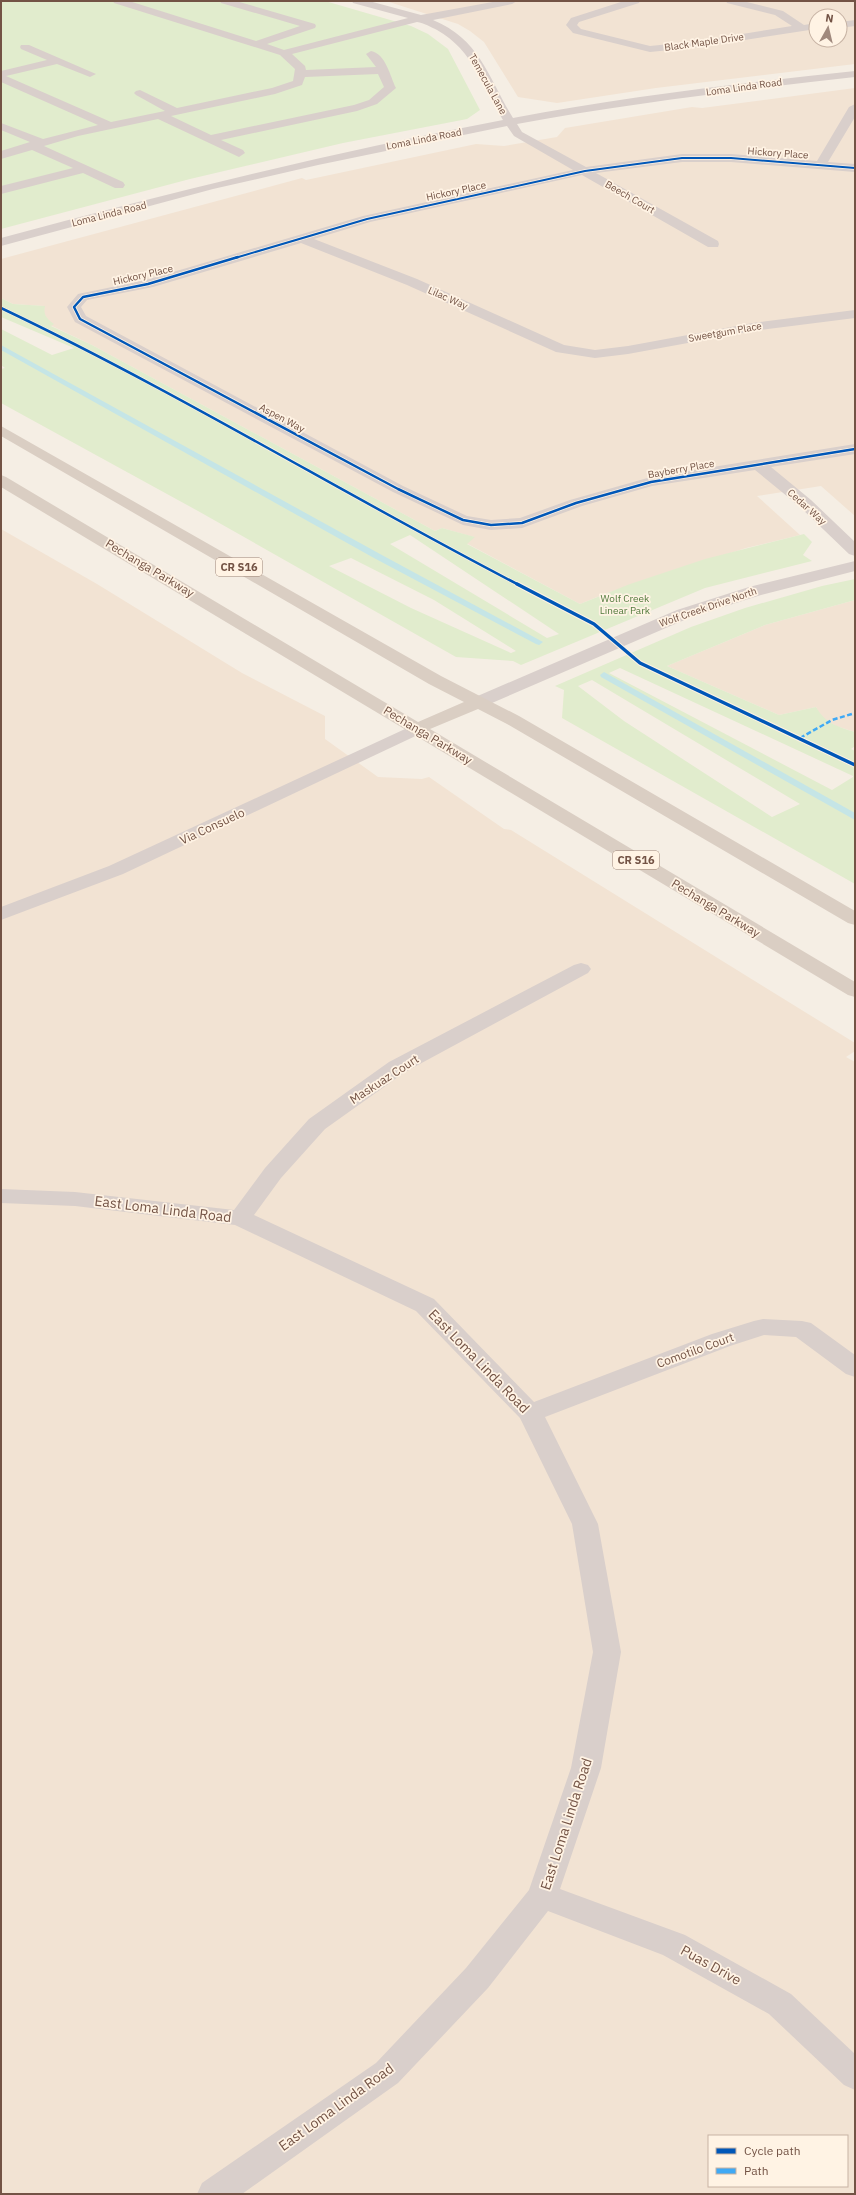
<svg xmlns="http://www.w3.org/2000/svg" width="856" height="2195" font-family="'IBM Plex Sans',sans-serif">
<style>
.residential{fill:#f2e3d3;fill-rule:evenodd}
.green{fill:#e1eccd;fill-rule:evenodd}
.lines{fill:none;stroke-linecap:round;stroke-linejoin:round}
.stream{fill:#c5e5e6;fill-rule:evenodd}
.minor{fill:#d9cfcb;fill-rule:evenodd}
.major{fill:#dacec3;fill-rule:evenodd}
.quiet{stroke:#3fa9f5;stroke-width:2.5;stroke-dasharray:5 2.5;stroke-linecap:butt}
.cycleway-far2-casing{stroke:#fff3e4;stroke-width:3.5}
.cycleway-far1-casing{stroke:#fff3e4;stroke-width:4}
.cycleway-casing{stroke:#fff3e4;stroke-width:5.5}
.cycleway-far2{stroke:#0057b8;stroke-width:2}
.cycleway-far1{stroke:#0057b8;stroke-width:2.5}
.cycleway{stroke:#0057b8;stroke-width:3.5}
.labels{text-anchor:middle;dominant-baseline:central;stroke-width:3.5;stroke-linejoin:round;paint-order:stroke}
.far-street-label{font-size:10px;fill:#735345;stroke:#fff3e4}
.far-park-label{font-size:10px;fill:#517a3c;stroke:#fff3e4}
.shield{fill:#fff3e4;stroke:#9d8375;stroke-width:1}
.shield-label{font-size:11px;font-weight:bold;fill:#735345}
.street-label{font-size:12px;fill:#735345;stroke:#fff3e4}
.near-street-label{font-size:14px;fill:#735345;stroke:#fff3e4}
</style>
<rect width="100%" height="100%" fill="#f5eee4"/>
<!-- residential -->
<path class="residential" d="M386,1H855V64L656,88L557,103L518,97L484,42L470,31L458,24ZM816,16H840V40H816Z
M855,88V516L821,486L757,496L800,535L746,548L607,593L580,604L466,543L474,537L442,528L435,531L92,345L50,325L44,313V306L13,304L1,298V259L302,178L306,180L476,144L504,146L557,137L565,128L692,107L702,108Z
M1,529L97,584L242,673L325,716V739L378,777L422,779L429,777L504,829L511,830L855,1043V1051L846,1057L855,1062V2194H1ZM709,2136H847V2186H709Z
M855,600V732L836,726L821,717L816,707L779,715L667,666L765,625Z"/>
<!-- green -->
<path class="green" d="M1,1H325L411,26L428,34L448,49L480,110L467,119L343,143L190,179L1,229Z
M1,298L13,304L45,306C43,315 47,319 54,324L51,326L92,345L435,531L442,528L475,537L467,544L580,604L630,584L705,559L804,534L812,542L803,555L812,561L705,588L521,665L513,661L456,657L198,511L1,403V369L5,368L1,365V329L52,355L74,348L1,317ZM410,535L559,634L547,638L390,544ZM351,558L434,600L516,651L511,653L411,608L329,566Z
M855,579V600L765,625L667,666L779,715L816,707C825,723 838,727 855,732V746L851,749L855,751V884L562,718L564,690L555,686L691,627L745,608L822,586ZM620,668L853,776V777L832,790L609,673ZM592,680L800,804L772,817L624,721L578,686Z"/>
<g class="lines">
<!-- stream -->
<path class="stream" d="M1,345L380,554L543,642L539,645L536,644L374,558L1,350Z
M604,672L855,813V820L601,677L600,675Z"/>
<!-- minor -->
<path class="minor" d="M113,1H129L256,41L300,26L221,3L220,1H236L315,24L316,26L315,28L267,44L284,50L408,18L353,3L352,1H369L421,15L498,1H517L512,4L433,20C480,39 489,79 513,118C626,97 741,83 855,71V77C742,90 629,103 517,124L522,132L586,167L682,154H731L817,161L849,107L855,104V117L828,162L855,164V172L731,162H682L596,173L718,241L719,244L718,247H708L582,175L370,222L314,239L417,279L564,345L595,350L628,346L753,323L855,310V318L753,331L628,354L595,358L556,352L407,285L301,243L153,287L87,300L81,307L86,316L403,486L467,516L491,520L520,518L570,500L651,477L855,444V454L771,467L811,500L855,542V556L849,554L799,506L755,470L652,486L582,506L522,528L491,530L463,525L393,492L75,322L67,307L78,294L146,280L363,216L573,170L514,136L507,126L318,165L213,189L1,246V238C167,193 334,152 503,120C483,87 473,50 437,30C431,27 424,23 417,22L292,54L305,66L306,70L376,67L366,54L371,51C386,54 390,76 396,88L377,104L357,111L221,140L243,150L245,153L239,157L158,119L78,136L44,146L123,182L125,185L123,188H115L83,173L1,194V186L73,168L32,150L1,159V151L30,142L1,130V123L43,139L98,125L1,82V71L47,60L21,49L20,47L21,45H29L96,74L90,77L57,64L6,76L111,122L165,111L136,95L134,93L136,91L140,90L177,108L272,88L293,81L295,69L280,55L114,3ZM378,74L384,87L369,100L354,105L211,135L171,116L275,94L302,85L305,77Z
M624,1H640L639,3L579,22L577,25L581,29L650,46L699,41L792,26L775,15L727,3L726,1H743L783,11L804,25L816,23V29L699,47L650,52L573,33L566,25L571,18Z
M855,20V26L840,28V22Z
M855,561V571L761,595L689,618L485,706L479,707L473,706L470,702L473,698L677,610L749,587Z
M418,723L424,724L427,728L424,732L123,874L1,920V907L109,866Z
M581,963L588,965L591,969L588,973L405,1072L325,1129L281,1178L254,1215L434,1299L534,1402L712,1334L754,1321L763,1319L802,1321L811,1323L855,1355V1377L846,1374L796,1337L764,1335L730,1346L545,1417L598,1524L621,1652L601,1768L560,1889L685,1935L791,1994L855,2054V2090L844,2085L769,2014L663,1955L548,1911L488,1988L398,2083L242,2194H197L202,2183L376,2063L466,1968L529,1890L571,1768L593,1652L572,1524L520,1418L416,1311L235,1225L75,1206L1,1203V1189L75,1192L234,1210L265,1168L309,1119L389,1062L574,965Z"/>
<!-- major -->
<path class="major" d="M1,426L441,676L519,716L855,911V925L848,923L507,724L478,709L430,729L855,982V997L848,995L1,487V475L6,477L418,722L464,702L429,684L1,436Z"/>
<!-- quiet -->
<path class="quiet" d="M800,738L832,720L855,713"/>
<defs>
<path id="cycleway-far2" d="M235,258L367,219L585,171L682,158H731L855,168"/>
<path id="cycleway-far1" d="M238,257L148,284L83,297L74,307L80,319L398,489L463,520L491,525L522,523L576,503L651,482L855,449
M1,308C178,392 345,495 519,585"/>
<path id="cycleway" d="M517,584L594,624L640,663L855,765"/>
</defs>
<!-- cycleway-far2 casing -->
<use href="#cycleway-far2" class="cycleway-far2-casing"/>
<!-- cycleway-far1 casing -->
<use href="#cycleway-far1" class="cycleway-far1-casing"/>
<!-- cycleway casing -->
<use href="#cycleway" class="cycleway-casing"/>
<!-- cycleway-far2 -->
<use href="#cycleway-far2" class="cycleway-far2"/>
<!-- cycleway-far1 -->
<use href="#cycleway-far1" class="cycleway-far1"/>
<!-- cycleway -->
<use href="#cycleway" class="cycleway"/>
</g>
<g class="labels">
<!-- far-street labels -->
<g class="far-street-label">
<text transform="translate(704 42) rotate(-8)">Black Maple Drive</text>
<text transform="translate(488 84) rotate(61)">Temecula Lane</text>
<text transform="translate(744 87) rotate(-8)">Loma Linda Road</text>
<text transform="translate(424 139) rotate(-11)">Loma Linda Road</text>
<text transform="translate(778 153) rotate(4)">Hickory Place</text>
<text transform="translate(456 191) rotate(-12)">Hickory Place</text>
<text transform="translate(630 197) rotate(30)">Beech Court</text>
<text transform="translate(109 214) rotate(-14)">Loma Linda Road</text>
<text transform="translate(143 275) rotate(-13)">Hickory Place</text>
<text transform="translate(448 298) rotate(24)">Lilac Way</text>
<text transform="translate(725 332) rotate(-10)">Sweetgum Place</text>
<text transform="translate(282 418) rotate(28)">Aspen Way</text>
<text transform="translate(681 469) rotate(-10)">Bayberry Place</text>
<text transform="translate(807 507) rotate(42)">Cedar Way</text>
<text transform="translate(708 607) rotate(-19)">Wolf Creek Drive North</text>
</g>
<!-- far-park labels -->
<g class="far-park-label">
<text x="625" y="598">Wolf Creek<tspan x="625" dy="12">Linear Park</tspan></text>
</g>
<!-- shield labels -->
<g class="shield">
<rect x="216" y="558" width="46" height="18" rx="3"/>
<rect x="613" y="851" width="46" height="18" rx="3"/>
</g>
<g class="shield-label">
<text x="239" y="567">CR S16</text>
<text x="636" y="860">CR S16</text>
</g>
<!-- street labels -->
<g class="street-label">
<text transform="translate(150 568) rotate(31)">Pechanga Parkway</text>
<text transform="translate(428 735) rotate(31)">Pechanga Parkway</text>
<text transform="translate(212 826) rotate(-25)">Via Consuelo</text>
<text transform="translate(716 908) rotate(31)">Pechanga Parkway</text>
<text transform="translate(384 1079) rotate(-33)">Maskuaz Court</text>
<text transform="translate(695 1350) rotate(-20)">Comotilo Court</text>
</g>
<!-- near-street labels -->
<g class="near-street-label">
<text transform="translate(163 1209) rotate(7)">East Loma Linda Road</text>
<text transform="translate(479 1361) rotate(46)">East Loma Linda Road</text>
<text transform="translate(566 1824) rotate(-72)">East Loma Linda Road</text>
<text transform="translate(711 1965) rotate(29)">Puas Drive</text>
<text transform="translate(336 2107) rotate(-36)">East Loma Linda Road</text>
</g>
</g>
<!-- border -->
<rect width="856" height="2195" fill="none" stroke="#735345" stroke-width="4"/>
<!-- legend -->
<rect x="708" y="2135" width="140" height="52" fill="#fff3e4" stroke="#c7b3a4"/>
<rect x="716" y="2148" width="20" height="6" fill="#0057b8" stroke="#c7b3a4"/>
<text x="744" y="2155" font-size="12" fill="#735345">Cycle path</text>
<rect x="716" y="2168" width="20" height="6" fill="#3fa9f5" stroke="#c7b3a4"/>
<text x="744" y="2175" font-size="12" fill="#735345">Path</text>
<!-- north arrow -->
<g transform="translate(828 28) rotate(8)"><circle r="19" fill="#fff3e4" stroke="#c7b3a4"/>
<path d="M0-3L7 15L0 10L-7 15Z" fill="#a0897d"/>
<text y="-6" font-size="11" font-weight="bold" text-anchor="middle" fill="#735345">N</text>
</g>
</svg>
